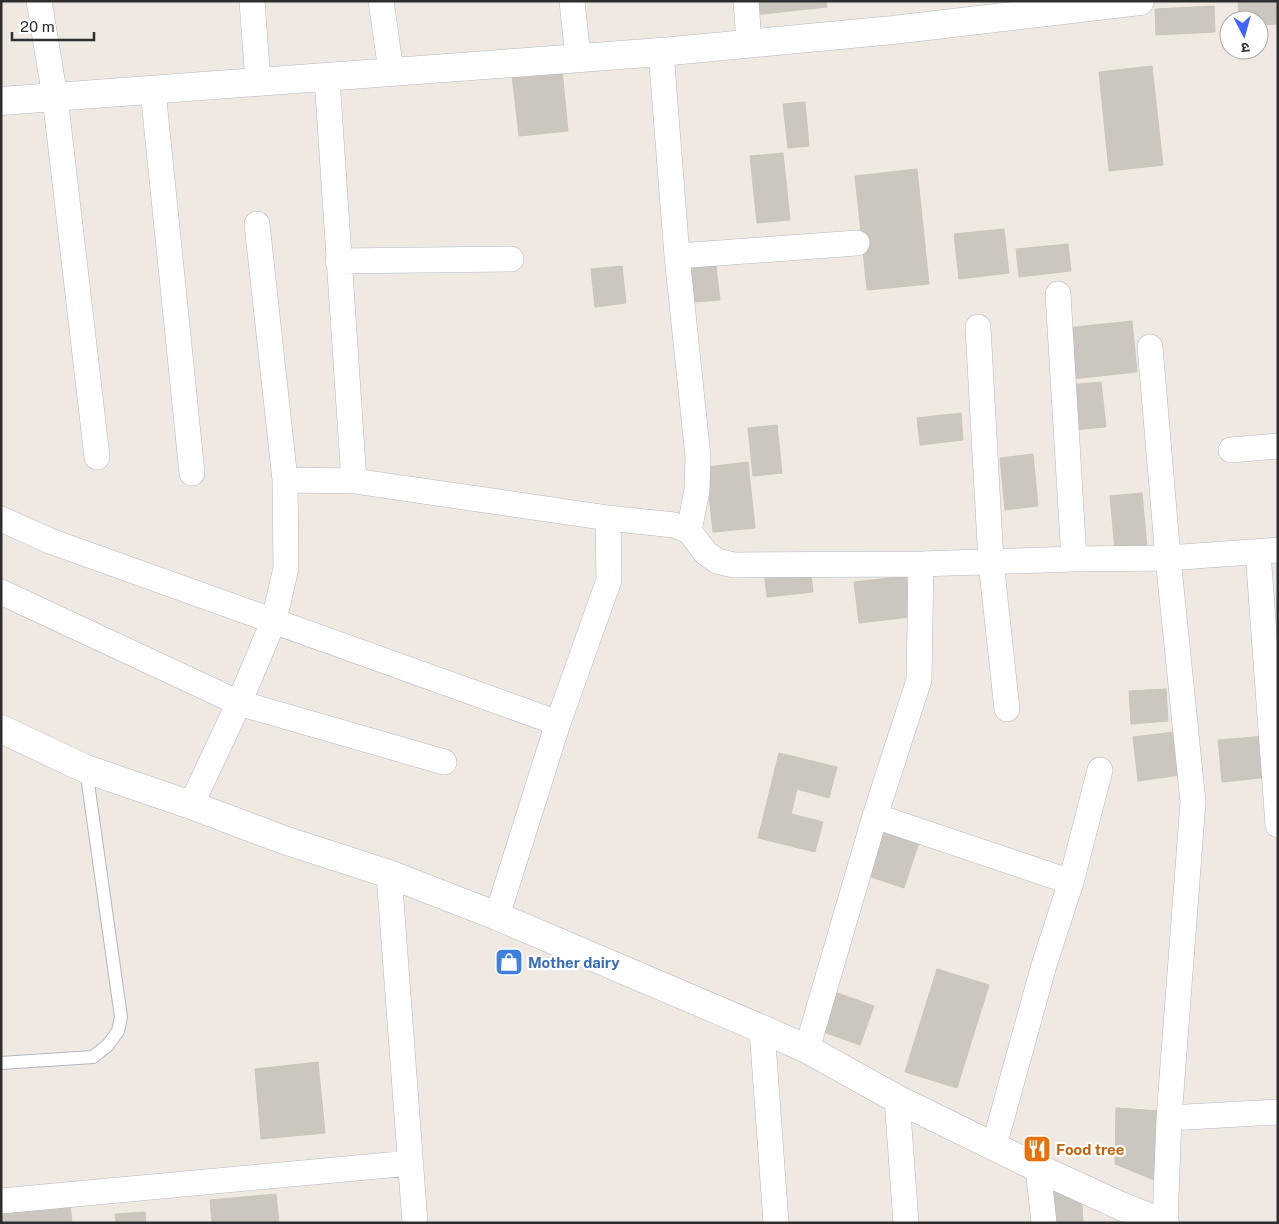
<svg xmlns="http://www.w3.org/2000/svg" width="1279" height="1224" font-family="'Public Sans','Noto Sans Devanagari',sans-serif">
<style>
.building{fill:#cbc7bf;stroke:#cbc5ba}
.lines{fill:none;stroke-linecap:round;stroke-linejoin:round}
.service-casing{stroke:#b4b7c1;stroke-width:14}
.minor-casing{stroke:#b4b7c1;stroke-width:26}
.tertiary-casing{stroke:#b4b7c1;stroke-width:29}
.service{stroke:#fff;stroke-width:12}
.minor{stroke:#fff;stroke-width:25}
.tertiary{stroke:#fff;stroke-width:28}
.labels{text-anchor:middle;dominant-baseline:central;stroke-width:4.5;stroke-linejoin:round;paint-order:stroke}
.shop-label{font-size:15px;font-weight:bold;fill:#366cbe;stroke:#fff;text-anchor:start}
.food-label{font-size:15px;font-weight:bold;fill:#c56008;stroke:#fff;text-anchor:start}
</style>
<rect width="100%" height="100%" fill="#efe9e1"/>
<!-- building -->
<path class="building" d="M752,1H826L827,7L754,15Z
M1278,1V24L1259,25V20H1239L1238,2Z
M1214,6L1215,32L1156,35L1155,9Z
M1152,66L1163,165L1109,171L1099,72Z
M562,70L568,131L519,136L512,75Z
M805,102L809,146L788,148L783,104Z
M783,153L790,220L757,223L750,156Z
M917,169L929,284L867,290L855,176Z
M1004,229L1009,273L959,279L954,234Z
M1068,244L1071,271L1019,277L1016,249Z
M715,258L720,300L683,303L679,262Z
M622,266L626,303L595,307L591,269Z
M1132,321L1137,372L1071,379L1066,328Z
M1101,382L1106,427L1073,430L1069,385Z
M961,413L963,440L920,445L917,418Z
M777,425L782,473L753,476L748,428Z
M1033,454L1038,506L1005,510L1000,458Z
M748,462L755,528L713,532L706,467Z
M1142,493L1147,547L1115,550L1110,496Z
M810,565L813,592L767,597L764,570Z
M906,576L911,617L859,623L854,582Z
M1166,689L1168,721L1131,724L1129,691Z
M1175,732L1180,775L1138,781L1133,737Z
M1266,736L1269,777L1222,782L1218,740Z
M779,753L837,767L829,798L797,789L791,814L823,822L815,852L758,838Z
M878,825L920,839L904,888L862,874Z
M937,969L989,985L957,1088L905,1072Z
M829,990L874,1006L860,1045L815,1029Z
M318,1062L325,1133L261,1139L255,1069Z
M1116,1108L1159,1111L1154,1180L1115,1164Z
M1081,1188L1083,1223H1051L1049,1190Z
M276,1194L279,1223H212L210,1200Z
M70,1204L72,1223H1V1211Z
M145,1212L146,1223H116L115,1214Z"/>
<g class="lines">
<defs>
<path id="service" d="M1,1063L93,1057L108,1045L118,1031L121,1017L86,769"/>
<path id="minor" d="M39,1L55,97L97,457
M252,1L258,82
M381,1L391,71
M572,1L578,58
M746,1L749,42
M661,52L677,256L698,457L697,490L689,531
M327,78L354,481
M153,91L192,473
M677,256L857,243
M338,261L511,259
M1058,294L1074,559
M978,327L991,562L1007,709
M1150,347L1168,558L1193,802L1169,1118L1165,1223
M1231,450L1278,446
M285,480L354,481L608,518L674,525L689,531L706,553L717,561L734,565L921,564L1074,559L1168,558L1278,550
M1,519L50,541L558,723
M1258,552L1278,825
M1,592L239,703L444,762
M191,805L239,703L274,620L286,568L285,480L257,224
M875,816L1071,882L1100,770
M389,874L415,1223
M497,916L558,723L609,580L608,518
M762,1029L776,1223
M807,1049L875,816L919,680L921,564
M897,1099L906,1223
M1169,1118L1278,1112
M994,1146L1044,965L1071,882
M1038,1168L1044,1223
M1,1201L410,1163"/>
<path id="tertiary" d="M1,101L661,52L893,30L1140,1
M1,729L86,769L191,805L284,840L389,874L497,916L762,1029L807,1049L897,1099L1038,1168L1123,1207L1165,1223"/>
</defs>
<!-- service casing -->
<use href="#service" class="service-casing"/>
<!-- minor casing -->
<use href="#minor" class="minor-casing"/>
<!-- tertiary casing -->
<use href="#tertiary" class="tertiary-casing"/>
<!-- service -->
<use href="#service" class="service"/>
<!-- minor -->
<use href="#minor" class="minor"/>
<!-- tertiary -->
<use href="#tertiary" class="tertiary"/>
</g>
<!-- icons -->
<defs>
<symbol id="shop-square" viewBox="-11 -11 22 22"><rect x="-9" y="-9" width="18" height="18" rx="4" fill="#3f7fe0" stroke="#fff"/><path d="M-5-2.5h2.3a2.7 3.5 0 0 1 5.4 0H5L5.5 6h-11ZM-1.5-2.5h3a1.5 2.3 0 0 0-3 0Z" fill="#fff"/></symbol>
<symbol id="restaurant-square" viewBox="-11 -11 22 22"><rect x="-9" y="-9" width="18" height="18" rx="4" fill="#e8710a" stroke="#fff"/><path d="M-5-6h1v4h1v-4h1v4h1v-4h1v5L-1.5 .5V6h-2V.5L-5-1ZM5-6V6H3V1.5H1.5Q1.5-4 5-6Z" fill="#fff"/></symbol>
</defs>
<g fill-rule="evenodd">
<use href="#shop-square" x="493" y="946" width="32" height="32"/>
<use href="#restaurant-square" x="1021" y="1133" width="32" height="32"/>
</g>
<g class="labels">
<!-- shop labels -->
<g class="shop-label">
<text x="528" y="962">Mother dairy</text>
</g>
<!-- food labels -->
<g class="food-label">
<text x="1056" y="1149">Food tree</text>
</g>
</g>
<!-- border -->
<rect width="1279" height="1224" fill="none" stroke="#2e2e2e" stroke-width="5"/>
<!-- north arrow -->
<g transform="translate(1244 35) rotate(174)"><circle r="24" fill="#ffffff" stroke="#ababab"/>
<path d="M0-4L9 19L0 12L-9 19Z" fill="#4264fb"/>
<text y="-8" font-size="14" font-weight="bold" text-anchor="middle" fill="#2e2e2e">उ</text>
</g>
<!-- scale -->
<path d="M12 32v8h82v-8" fill="none" stroke="#2e2e2e" stroke-width="2.5"/>
<text x="20" y="32" font-size="15" fill="#2e2e2e" stroke="#ffffff" stroke-width="4" paint-order="stroke">20 m</text>
</svg>
